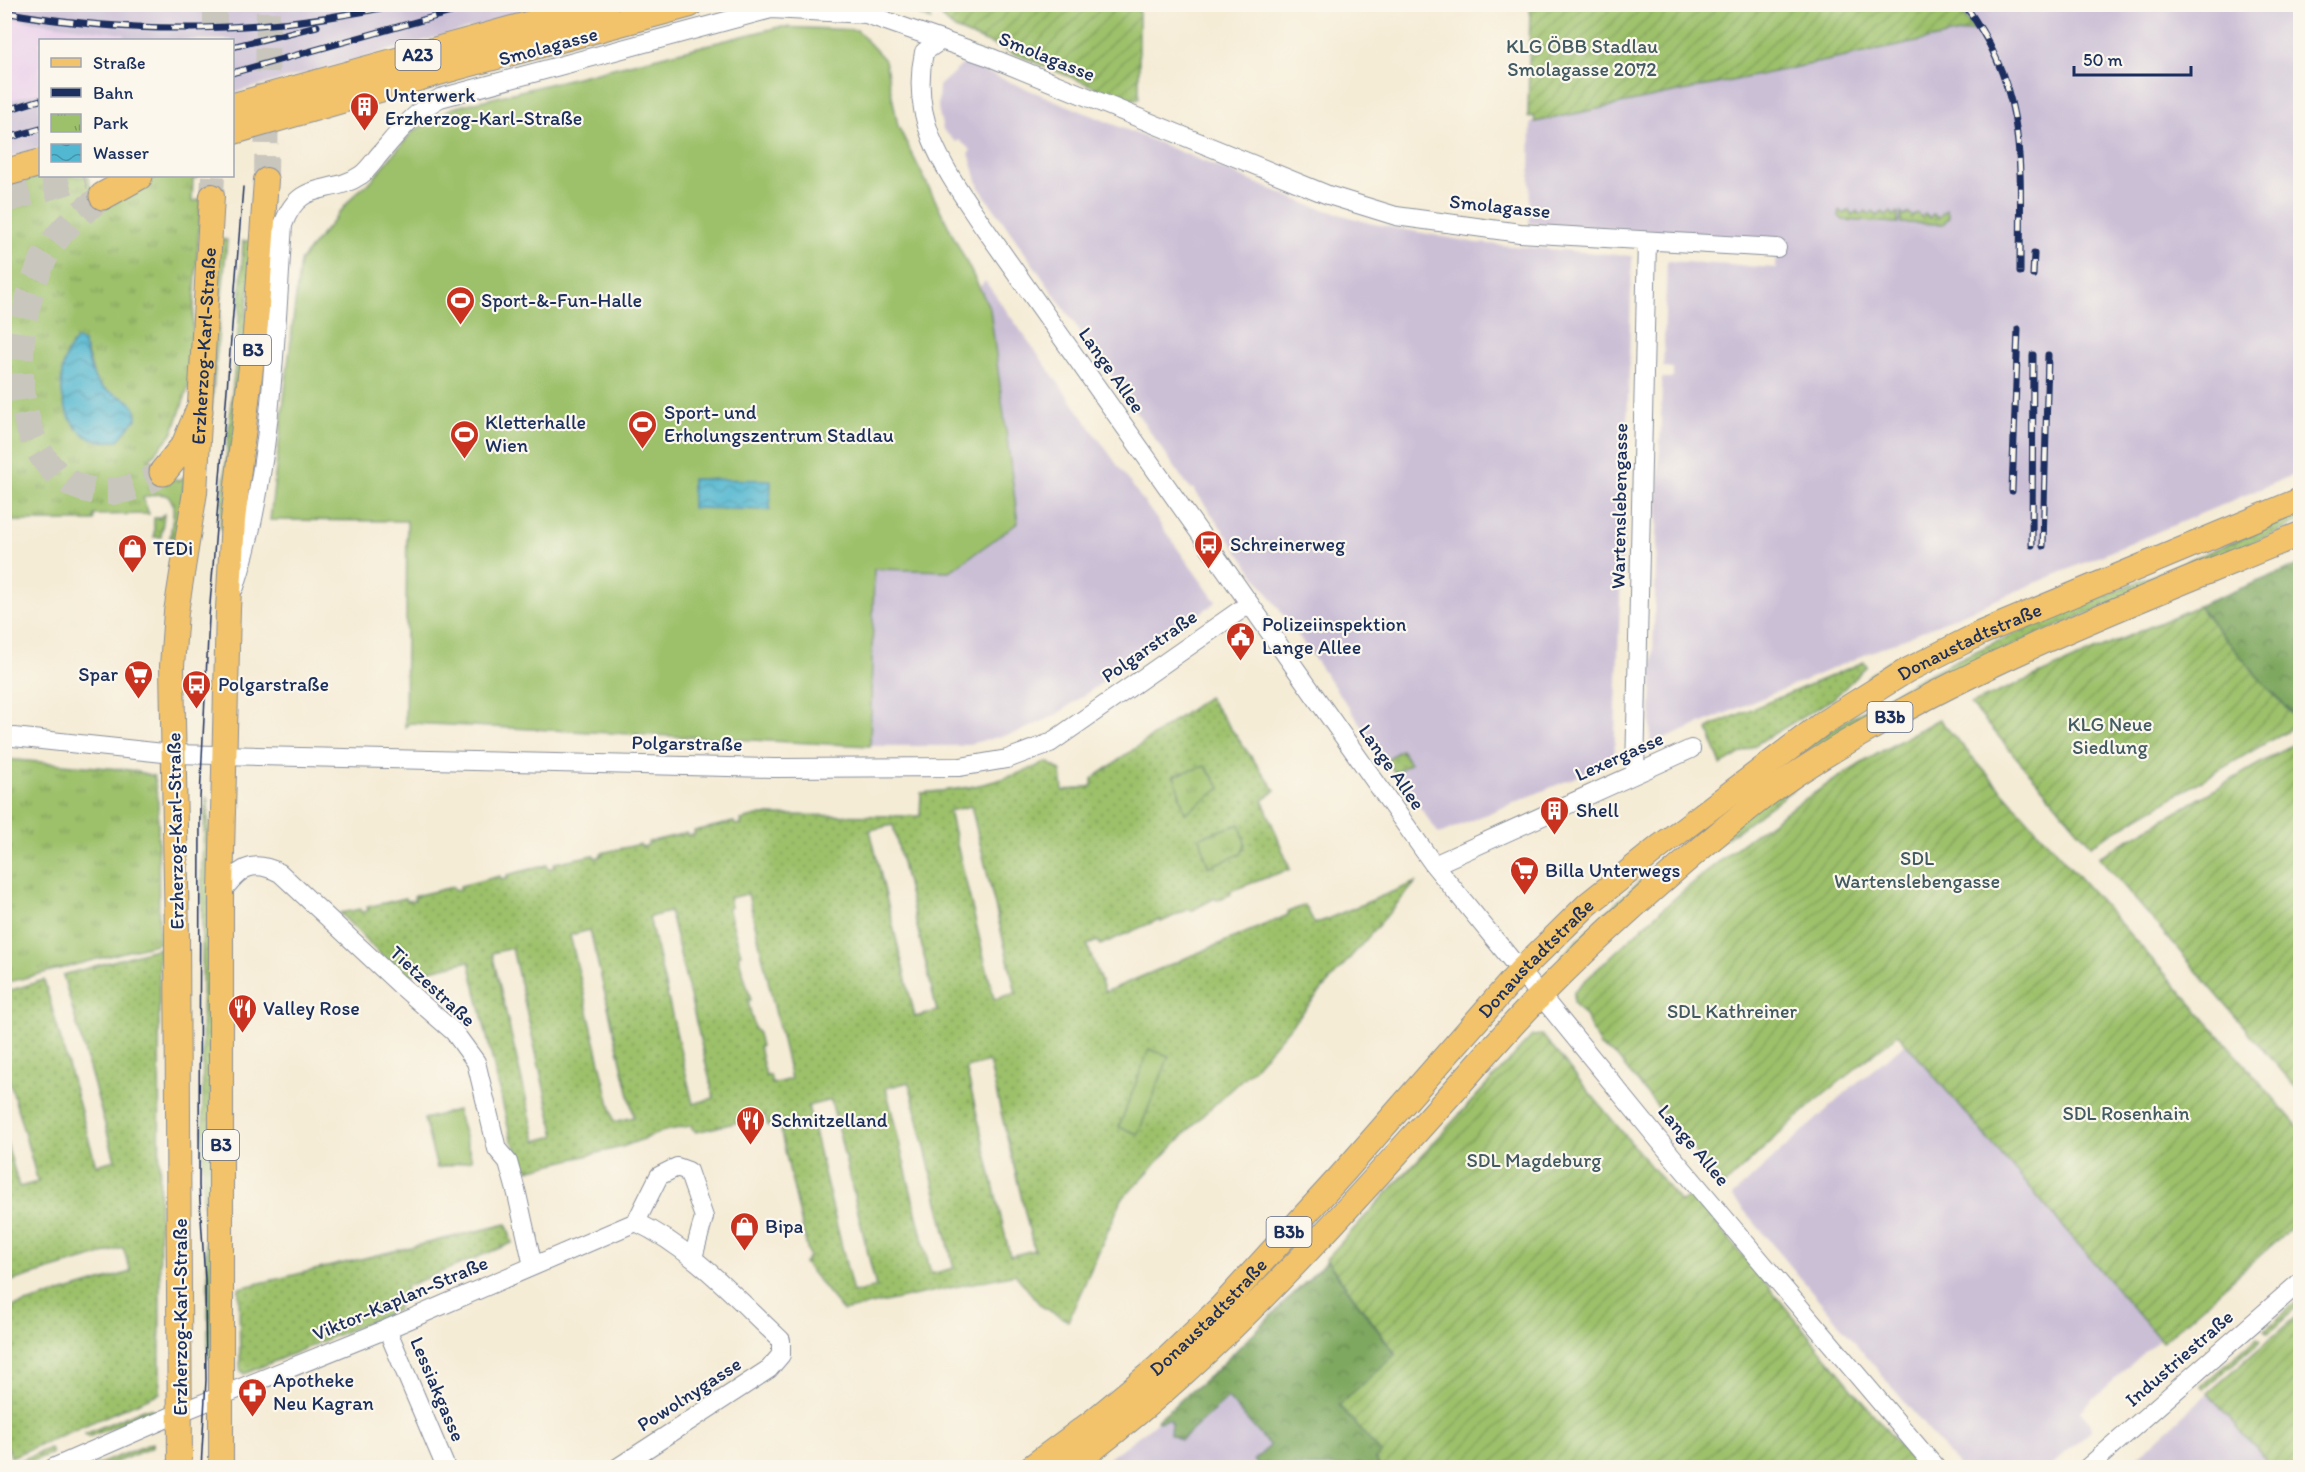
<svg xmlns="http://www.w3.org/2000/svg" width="2305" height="1472" font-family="Itim,sans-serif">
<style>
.built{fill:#ebd1ec}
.industrial{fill:#cbbfd6}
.grass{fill:url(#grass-dots);stroke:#5c7864;stroke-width:1.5;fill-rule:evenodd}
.forest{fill:url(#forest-crowns);stroke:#4c6b5e;stroke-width:1.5}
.park{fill:url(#park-tufts);stroke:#5c7864;stroke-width:1.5;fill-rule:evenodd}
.garden{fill:url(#garden-furrows);stroke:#5c7864;stroke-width:1.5}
.pitch{fill:#9dc16b;stroke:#5c7864;stroke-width:1.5}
.water{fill:url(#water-waves);stroke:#367397;stroke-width:1.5}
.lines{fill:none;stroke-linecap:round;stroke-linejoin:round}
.major-tunnel{stroke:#c9c6be;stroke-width:24;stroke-dasharray:24 12;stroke-linecap:butt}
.highway-tunnel{stroke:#c9c6be;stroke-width:27;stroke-dasharray:27 14;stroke-linecap:butt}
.minor-casing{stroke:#888e9a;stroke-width:20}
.major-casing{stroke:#888e9a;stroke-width:26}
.highway-casing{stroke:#888e9a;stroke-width:29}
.minor{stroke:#fff;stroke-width:18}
.major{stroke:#f2c36a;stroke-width:24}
.highway{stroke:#f2c36a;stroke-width:27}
.tram{stroke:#1b2f5e;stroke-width:1.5}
.rail-casing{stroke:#1b2f5e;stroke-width:7}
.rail{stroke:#fbf7ec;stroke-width:4.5;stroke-dasharray:14;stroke-linecap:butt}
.labels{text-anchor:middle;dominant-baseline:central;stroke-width:4.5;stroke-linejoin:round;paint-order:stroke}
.shield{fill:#fbf7ec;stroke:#5e6b89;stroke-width:1.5}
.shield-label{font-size:18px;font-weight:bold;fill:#1b2f5e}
.street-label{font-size:20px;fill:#1b2f5e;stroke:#fbf7ec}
.park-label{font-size:20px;fill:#425b62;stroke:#fbf7ec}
.poi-label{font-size:20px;fill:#1b2f5e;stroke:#fbf7ec;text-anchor:start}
</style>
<defs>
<pattern id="grass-dots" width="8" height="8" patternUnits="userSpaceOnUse" patternTransform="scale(1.5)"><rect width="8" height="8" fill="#9dc16b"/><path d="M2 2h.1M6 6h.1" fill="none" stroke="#7f9d5b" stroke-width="1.8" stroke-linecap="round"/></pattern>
<pattern id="forest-crowns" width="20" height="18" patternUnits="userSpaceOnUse" patternTransform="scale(1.5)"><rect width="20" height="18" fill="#7ea75f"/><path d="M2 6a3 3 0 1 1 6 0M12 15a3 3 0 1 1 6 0" fill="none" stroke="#668852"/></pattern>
<pattern id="park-tufts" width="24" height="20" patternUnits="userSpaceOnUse" patternTransform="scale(1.5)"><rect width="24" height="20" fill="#9dc16b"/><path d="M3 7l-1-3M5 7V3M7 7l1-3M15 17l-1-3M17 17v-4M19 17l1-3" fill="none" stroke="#7f9d5b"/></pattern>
<pattern id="garden-furrows" width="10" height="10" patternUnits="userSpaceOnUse" patternTransform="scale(1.5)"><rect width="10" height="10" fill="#9dc16b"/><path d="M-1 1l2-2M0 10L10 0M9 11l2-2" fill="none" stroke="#7f9d5b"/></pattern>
<pattern id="water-waves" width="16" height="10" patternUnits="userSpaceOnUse" patternTransform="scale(1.5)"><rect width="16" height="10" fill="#52b7d0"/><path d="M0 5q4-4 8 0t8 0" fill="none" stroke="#4395ac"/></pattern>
</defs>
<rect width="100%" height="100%" fill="#fbf7ec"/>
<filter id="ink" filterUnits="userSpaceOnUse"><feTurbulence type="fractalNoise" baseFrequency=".0167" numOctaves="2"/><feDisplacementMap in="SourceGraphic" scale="12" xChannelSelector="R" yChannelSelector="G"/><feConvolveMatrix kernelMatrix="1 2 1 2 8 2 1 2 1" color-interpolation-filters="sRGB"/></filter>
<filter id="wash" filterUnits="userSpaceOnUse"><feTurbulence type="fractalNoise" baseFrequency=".008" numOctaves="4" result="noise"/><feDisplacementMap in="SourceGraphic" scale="24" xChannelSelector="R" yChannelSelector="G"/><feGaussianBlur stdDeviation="1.35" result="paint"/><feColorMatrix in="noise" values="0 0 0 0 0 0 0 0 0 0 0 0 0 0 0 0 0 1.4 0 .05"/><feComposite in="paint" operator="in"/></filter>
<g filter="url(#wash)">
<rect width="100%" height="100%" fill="#f5ecd6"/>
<!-- built -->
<path class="built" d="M5,18L124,34L125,40H40V92L5,102Z"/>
<!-- industrial -->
<path class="industrial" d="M4,5H554L233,93L232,40H125L124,34L5,18Z
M1957,5H2300V472L1650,745L1662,384V378H1673V368L1663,367L1667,261L1776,268L1778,239L1529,223L1531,122L1973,30Z
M964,63L1307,204L1369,223L1476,243L1632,256L1624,547H1622L1614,761L1439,834L1193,488L1190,489L979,187L969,153L971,150L959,140L956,142L943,130L938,108L939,86Z
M40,92V148L5,159V102Z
M985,281L1216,602L1056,715L1019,732L960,746H870L874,569L950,571L1018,523L990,309L979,288Z
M1906,1043L2159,1339L2080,1411L2091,1424V1430L2050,1467H1959L1732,1196L1854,1085Z
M1327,1261L1375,1459L1380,1467L1096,1468L1149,1428L1215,1371Z
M2208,1393L2272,1467L2123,1468L2142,1453Z"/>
<!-- grass -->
<path class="grass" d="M897,5H929L931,20Z
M1840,210L1844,214L1849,210L1852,215L1857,211L1860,215L1866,211L1869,215L1873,211L1877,216L1882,212L1886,216L1891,212L1894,216L1898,213V223L1843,220L1839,216Z
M1946,210L1949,217L1943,224L1901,223V213L1904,216L1909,213L1912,217L1917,213L1921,217L1925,214L1929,218L1934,214L1938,218Z
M218,239L227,240L210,424Z
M243,241H254L224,532L220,526L240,309Z
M164,514L161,537H154V518H159Z
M2300,514V522L1954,671L1563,959L1561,957C1655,862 1758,771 1874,704C1942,664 2015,633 2087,603C2158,573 2229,543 2300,514Z
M1926,644L1930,651L1872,685L1867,677L1888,661Z
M1864,662L1867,666L1833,699L1721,765L1708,730L1711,726Z
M1208,697L1275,790L1263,801L1290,869L1230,891L1231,894L1217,900L1215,898L1191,911L1189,909L1161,922L1160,919L1100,945L1098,941L1087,945L1105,992L1288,915V912L1305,905L1315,924L1416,882L1254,1068L1203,1115L1122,1199L1068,1321L1041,1306L1015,1274L843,1311L804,1263L809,1257L779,1124L768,1126L765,1116L696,1132L690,1126L664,1131L622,1147L528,1170L511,1139L469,961L402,977L340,913L360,909L361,912L368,911L367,907L406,898L407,901L415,900L414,896L453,887L454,890L461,889L460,886L500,876L501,880L508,878L507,875L547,865L548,869L554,867V863L593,855L595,858L601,856V853L640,844L642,847L648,845V842L687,833L688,836L695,834L694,831L734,822L735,825L742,824L741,820L761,815L920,816L921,793C970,789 1002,782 1047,762L1061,771L1063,791L1092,786V779ZM971,806L1016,993L994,999L949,811ZM893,825L937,1011L915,1017L870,830ZM748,894L791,1079L772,1084L770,1075L766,1076L759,1047L761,1046L757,1030H755L748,1001L751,1000L738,955L741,954L728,908L731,907L729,898ZM670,912L714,1098L693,1104L649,917ZM590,930L634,1117L614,1122L570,935ZM512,948L555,1136L536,1141L492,953ZM989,1062L1034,1250L1010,1256L966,1068ZM909,1082L954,1268L931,1274L886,1088ZM831,1100L876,1287L853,1293L808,1106Z
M1401,750L1410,763L1395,773L1386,760Z
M206,797L208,798L213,1358H208V1278L203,1214L202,861Z
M159,948L160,1393L11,1457L4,1437L5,1309L131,1272L123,1248L5,1283V1137L19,1187L38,1182L5,1065V992L44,980L96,1165L115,1160L63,975Z
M507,1224L512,1243L407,1286L397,1310L244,1374L240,1370L239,1288Z
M2300,1299V1305L2268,1333L2265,1330Z
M2258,1337L2261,1340L2204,1389L2201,1386Z
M144,1409H152L156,1416L153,1418L143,1415L89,1437L85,1434Z
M152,1443L153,1447L104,1467H92Z
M50,1448L52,1453L18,1467H5Z"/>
<!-- forest -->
<path class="forest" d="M2300,564V721L2262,682L2198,606Z
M1327,1261L1396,1355L1382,1454L1375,1459L1380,1467H1260L1254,1460L1270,1446L1228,1398L1181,1440L1170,1434L1171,1423L1168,1419L1159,1422L1157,1420L1215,1371Z"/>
<!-- park -->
<path class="park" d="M41,176H87L91,187L107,207L142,184L160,176H197V178H193L192,202L201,199L189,385L173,432L150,459L167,484L174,478L178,481L185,476L177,538L170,537C174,511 181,484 143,498L149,514L94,515V521H5L4,187ZM72,344L86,349L95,380L105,391L65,404C61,383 63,364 72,344Z
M5,759L131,770L154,776L158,803L159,943L5,983Z
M1205,766L1221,788L1185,813L1174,775Z
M1240,824L1245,844L1241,854L1208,867L1200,837Z"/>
<!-- garden -->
<path class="garden" d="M939,5H1139V98L1128,101L955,29C946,22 939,17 939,5Z
M1530,5H1957L1974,30L1535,122L1534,116L1528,117Z
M2198,606L2262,682L2300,723L2091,845L1971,704Z
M1939,719C2058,856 2182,989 2300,1129V1220L2162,1342L1898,1034L1812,1104L1723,1186L1616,1056L1600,1046L1585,1016L1574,1003V991C1621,947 1667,903 1717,863C1786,807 1862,761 1939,719Z
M2300,740V1092L2099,857Z
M1542,1035L1681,1203L1692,1194L1917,1467H1380L1375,1459L1381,1453L1339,1405L1396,1354L1326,1259L1532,1036Z
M2300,1313V1467H2272L2208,1393Z"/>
<!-- pitch -->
<path class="pitch" d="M779,27L857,30L885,60L898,126L990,309L1018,523L950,571L874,569L870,746L410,723L405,727L407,521L270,520L300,261L354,195L372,180L412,132L452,108Z
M1149,1049L1169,1056L1138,1134L1119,1127Z
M457,1110L472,1160L437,1168L424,1119Z"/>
<!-- water -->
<path class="water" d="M77,339L83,342C88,355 89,371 97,382C110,399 136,393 137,418L118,440C62,453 46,370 77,339Z
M692,479L771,480L770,510L692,508Z"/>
</g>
<g filter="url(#ink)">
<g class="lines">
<!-- major-tunnel -->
<path class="major-tunnel" d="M215,4V40
M266,180L268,4
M212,196L213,176"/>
<!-- highway-tunnel -->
<path class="highway-tunnel" d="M103,196C85,210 66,224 53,243C9,306 0,464 85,489C114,496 139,488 163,472
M4,200L84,176"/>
<defs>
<path id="minor" d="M940,41L924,52C909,121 945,169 981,223L1434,865L1671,1155L1936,1468
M235,587C271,478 275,341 283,225C300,177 329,197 361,175C368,170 374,161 379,155C398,133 414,112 440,98L771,9L866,14L987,56L1328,195L1396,216L1520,233L1777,248
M4,736L173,754L774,768L960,767L1007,759L1050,743L1249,604
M1635,772L1647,241
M1434,865L1691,749
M221,893C239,869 251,858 280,873L399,984L454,1032L476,1062L497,1149L508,1162L517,1194L533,1266
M636,1222L659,1176L677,1167L688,1171L704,1217L693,1258
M387,1329L446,1468
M53,1468L181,1412L387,1329L636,1222C692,1248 736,1298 781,1340V1355L769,1369L617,1468
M2087,1468L2300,1282"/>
<g id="major">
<path id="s1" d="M180,1468L177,937L172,666L176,612L195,492L212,196"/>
<path d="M221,1468V893L228,609L233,520L255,333L266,180"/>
<path id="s2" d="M1030,1468L1092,1422L1158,1367L1220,1308L1344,1172L1521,970L1588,904L1662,845L1823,723L1906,671L1981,633L2300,500"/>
<path d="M1068,1468C1209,1365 1324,1235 1440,1106C1474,1069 1506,1030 1541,995C1607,928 1679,865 1752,806C1790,775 1834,749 1877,725C2012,648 2157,593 2300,534"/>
</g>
<path id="highway" d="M232,107L605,4
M232,131L454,67L689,4
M4,173L40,163
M103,196L139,176
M163,472L185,445L199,411"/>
</defs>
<!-- minor casing -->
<use href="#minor" class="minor-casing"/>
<!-- major casing -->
<use href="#major" class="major-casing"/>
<!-- highway casing -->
<use href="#highway" class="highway-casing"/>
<!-- minor -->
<use href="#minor" class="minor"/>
<!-- major -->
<use href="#major" class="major"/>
<!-- highway -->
<use href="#highway" class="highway"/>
<!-- tram -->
<path class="tram" d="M201,1468L206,1380L205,1279L199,1186L200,798L209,617L243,187"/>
<defs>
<path id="rail" d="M1964,4C2030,92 2020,169 2020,272
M4,12C135,36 271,33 400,4
M232,47L317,26
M232,73L480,4
M4,111L40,100
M4,139L40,129
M2033,275L2034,254
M2012,491L2018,329
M2032,545L2033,355
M2043,546L2048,355"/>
</defs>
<!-- rail casing -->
<use href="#rail" class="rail-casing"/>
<!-- rail -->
<use href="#rail" class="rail"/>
</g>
</g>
<!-- icons -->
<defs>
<symbol id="building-pin" viewBox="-11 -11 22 30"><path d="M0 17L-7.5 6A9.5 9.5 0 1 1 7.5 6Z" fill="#c8321e" stroke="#fbf7ec"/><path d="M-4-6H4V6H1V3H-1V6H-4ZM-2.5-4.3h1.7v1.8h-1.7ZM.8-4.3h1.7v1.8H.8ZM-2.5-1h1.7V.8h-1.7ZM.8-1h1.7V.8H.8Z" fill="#fff"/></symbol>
<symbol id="stadium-pin" viewBox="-11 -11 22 30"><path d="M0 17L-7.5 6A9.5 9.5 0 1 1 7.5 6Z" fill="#c8321e" stroke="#fbf7ec"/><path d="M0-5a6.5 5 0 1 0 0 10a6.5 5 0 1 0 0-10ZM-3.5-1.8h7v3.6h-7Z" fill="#fff"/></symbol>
<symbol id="bus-pin" viewBox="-11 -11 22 30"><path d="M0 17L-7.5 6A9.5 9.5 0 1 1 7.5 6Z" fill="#c8321e" stroke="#fbf7ec"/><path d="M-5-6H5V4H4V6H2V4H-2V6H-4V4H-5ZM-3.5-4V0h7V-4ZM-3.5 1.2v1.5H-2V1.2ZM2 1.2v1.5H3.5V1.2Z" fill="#fff"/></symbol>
<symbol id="shop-pin" viewBox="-11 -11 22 30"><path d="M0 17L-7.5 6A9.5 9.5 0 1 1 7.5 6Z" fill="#c8321e" stroke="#fbf7ec"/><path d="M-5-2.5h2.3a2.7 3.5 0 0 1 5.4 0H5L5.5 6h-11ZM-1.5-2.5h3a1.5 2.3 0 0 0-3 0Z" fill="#fff"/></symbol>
<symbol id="civic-pin" viewBox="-11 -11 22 30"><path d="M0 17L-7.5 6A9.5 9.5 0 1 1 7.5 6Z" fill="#c8321e" stroke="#fbf7ec"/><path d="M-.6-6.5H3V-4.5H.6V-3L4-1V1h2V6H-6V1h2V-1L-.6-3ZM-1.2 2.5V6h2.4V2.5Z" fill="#fff"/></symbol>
<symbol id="supermarket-pin" viewBox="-11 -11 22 30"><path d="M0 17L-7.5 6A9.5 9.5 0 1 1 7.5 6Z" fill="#c8321e" stroke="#fbf7ec"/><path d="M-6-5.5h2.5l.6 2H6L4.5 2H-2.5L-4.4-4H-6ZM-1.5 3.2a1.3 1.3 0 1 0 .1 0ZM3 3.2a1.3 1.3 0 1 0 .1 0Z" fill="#fff"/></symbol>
<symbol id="restaurant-pin" viewBox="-11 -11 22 30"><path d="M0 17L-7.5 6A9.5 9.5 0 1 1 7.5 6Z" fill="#c8321e" stroke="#fbf7ec"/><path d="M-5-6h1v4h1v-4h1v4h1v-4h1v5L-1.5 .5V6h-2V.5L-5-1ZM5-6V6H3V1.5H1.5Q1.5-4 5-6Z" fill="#fff"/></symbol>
<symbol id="pharmacy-pin" viewBox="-11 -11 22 30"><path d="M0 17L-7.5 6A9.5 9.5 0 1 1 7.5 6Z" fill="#c8321e" stroke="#fbf7ec"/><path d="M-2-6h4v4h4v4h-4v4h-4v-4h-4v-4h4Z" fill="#fff"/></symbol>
</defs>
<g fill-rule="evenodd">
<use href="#building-pin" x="348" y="90" width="33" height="45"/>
<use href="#stadium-pin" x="444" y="284" width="33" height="45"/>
<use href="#stadium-pin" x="626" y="408" width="33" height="45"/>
<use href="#stadium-pin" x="448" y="418" width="33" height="45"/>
<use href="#bus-pin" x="1192" y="528" width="33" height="45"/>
<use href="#shop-pin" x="116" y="532" width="33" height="45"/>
<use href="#civic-pin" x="1224" y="620" width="33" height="45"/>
<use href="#supermarket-pin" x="122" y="658" width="33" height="45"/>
<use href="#bus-pin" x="180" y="668" width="33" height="45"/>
<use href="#building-pin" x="1538" y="794" width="33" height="45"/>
<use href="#supermarket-pin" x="1508" y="854" width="33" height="45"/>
<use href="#restaurant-pin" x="226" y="992" width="33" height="45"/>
<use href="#restaurant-pin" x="734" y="1104" width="33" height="45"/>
<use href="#shop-pin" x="728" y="1210" width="33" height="45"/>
<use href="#pharmacy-pin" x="236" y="1376" width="33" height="45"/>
</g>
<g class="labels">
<!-- shield labels -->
<g class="shield">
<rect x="395.5" y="40" width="45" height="30" rx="4.5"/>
<rect x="235" y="335" width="36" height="30" rx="4.5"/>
<rect x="1867.5" y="702" width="45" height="30" rx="4.5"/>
<rect x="203" y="1130" width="36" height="30" rx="4.5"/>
<rect x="1266.5" y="1217" width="45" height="30" rx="4.5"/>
</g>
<g class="shield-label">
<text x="418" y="55">A23</text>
<text x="253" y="350">B3</text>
<text x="1890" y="717">B3b</text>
<text x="221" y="1145">B3</text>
<text x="1289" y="1232">B3b</text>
</g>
<!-- street labels -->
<g class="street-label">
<text transform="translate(548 46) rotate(-15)">Smolagasse</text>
<text transform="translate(1047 56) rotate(22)">Smolagasse</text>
<text transform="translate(1500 206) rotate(6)">Smolagasse</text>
<text stroke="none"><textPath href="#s1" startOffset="1124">Erzherzog-Karl-Straße</textPath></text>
<text transform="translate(1112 370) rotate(55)">Lange Allee</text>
<text transform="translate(1619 506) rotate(-89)">Wartenslebengasse</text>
<text stroke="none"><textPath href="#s2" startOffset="1260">Donaustadtstraße</textPath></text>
<text transform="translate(1149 646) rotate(-35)">Polgarstraße</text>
<text transform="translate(687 743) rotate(1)">Polgarstraße</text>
<text transform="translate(1619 756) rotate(-24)">Lexergasse</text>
<text transform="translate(1392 767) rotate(55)">Lange Allee</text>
<text transform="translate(175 831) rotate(-91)">Erzherzog-Karl-Straße</text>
<text stroke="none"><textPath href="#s2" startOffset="720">Donaustadtstraße</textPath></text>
<text transform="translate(433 986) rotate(43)">Tietzestraße</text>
<text transform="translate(1694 1145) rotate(50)">Lange Allee</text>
<text transform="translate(400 1298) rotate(-23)">Viktor-Kaplan-Straße</text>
<text stroke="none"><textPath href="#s2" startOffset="234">Donaustadtstraße</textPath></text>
<text transform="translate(180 1317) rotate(-90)">Erzherzog-Karl-Straße</text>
<text transform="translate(2179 1358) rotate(-41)">Industriestraße</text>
<text transform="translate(438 1389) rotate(67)">Lessiakgasse</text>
<text transform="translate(689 1394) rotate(-33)">Powolnygasse</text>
</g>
<!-- park labels -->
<g class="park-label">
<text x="1582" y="46">KLG ÖBB Stadlau<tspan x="1582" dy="23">Smolagasse 2072</tspan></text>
<text x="2110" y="724">KLG Neue<tspan x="2110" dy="23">Siedlung</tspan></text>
<text x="1917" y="858">SDL<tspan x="1917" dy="23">Wartenslebengasse</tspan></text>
<text x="1732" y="1011">SDL Kathreiner</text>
<text x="2126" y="1113">SDL Rosenhain</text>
<text x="1534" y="1160">SDL Magdeburg</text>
</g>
<!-- poi labels -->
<g class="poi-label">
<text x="385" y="95">Unterwerk<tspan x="385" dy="23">Erzherzog-Karl-Straße</tspan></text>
<text x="481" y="300">Sport-&amp;-Fun-Halle</text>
<text x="664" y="412">Sport- und<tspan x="664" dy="23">Erholungszentrum Stadlau</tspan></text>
<text x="485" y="422">Kletterhalle<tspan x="485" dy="23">Wien</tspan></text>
<text x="1230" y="544">Schreinerweg</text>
<text x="153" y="548">TEDi</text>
<text x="1262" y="624">Polizeiinspektion<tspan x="1262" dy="23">Lange Allee</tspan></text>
<text x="118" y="674" text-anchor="end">Spar</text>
<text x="218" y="684">Polgarstraße</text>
<text x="1576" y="810">Shell</text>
<text x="1545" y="870">Billa Unterwegs</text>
<text x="263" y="1008">Valley Rose</text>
<text x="771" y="1120">Schnitzelland</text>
<text x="765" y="1226">Bipa</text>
<text x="273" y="1380">Apotheke<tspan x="273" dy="23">Neu Kagran</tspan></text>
</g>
</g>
<!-- margin -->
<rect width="2305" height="1472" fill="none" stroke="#fbf7ec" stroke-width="24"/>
<!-- legend -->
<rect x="39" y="39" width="195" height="138" fill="#fbf7ec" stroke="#a1a7b3" stroke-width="1.5"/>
<rect x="51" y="58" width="30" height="9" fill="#f2c36a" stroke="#a1a7b3" stroke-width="1.5"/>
<text x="93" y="69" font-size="18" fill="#1b2f5e">Straße</text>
<rect x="51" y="88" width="30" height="9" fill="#1b2f5e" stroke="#a1a7b3" stroke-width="1.5"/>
<text x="93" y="99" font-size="18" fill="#1b2f5e">Bahn</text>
<rect x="51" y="114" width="30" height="18" fill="url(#park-tufts)" stroke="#a1a7b3" stroke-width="1.5"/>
<text x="93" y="129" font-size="18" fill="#1b2f5e">Park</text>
<rect x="51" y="144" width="30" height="18" fill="url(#water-waves)" stroke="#a1a7b3" stroke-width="1.5"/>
<text x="93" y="159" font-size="18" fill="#1b2f5e">Wasser</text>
<!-- scale -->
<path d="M2074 66v9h117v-9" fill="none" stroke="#1b2f5e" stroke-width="3"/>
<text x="2083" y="66" font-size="18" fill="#1b2f5e" stroke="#fbf7ec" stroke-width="4.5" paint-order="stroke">50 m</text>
</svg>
